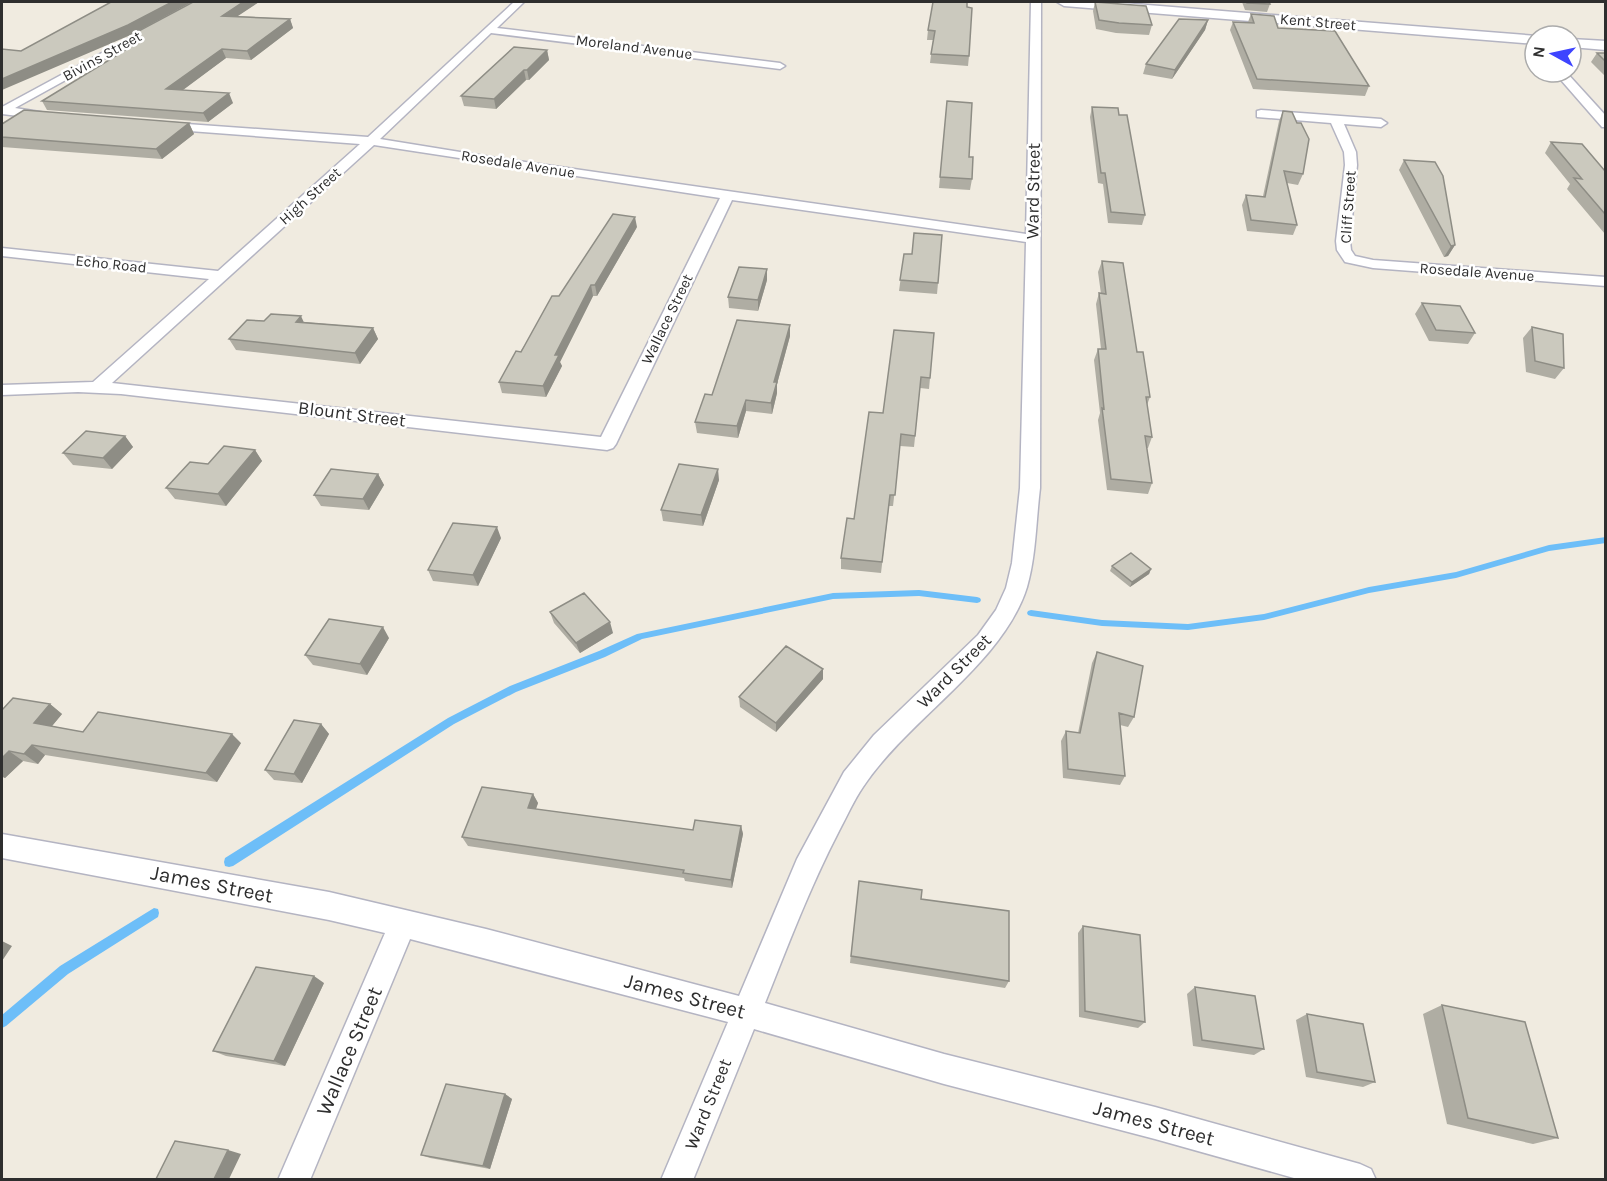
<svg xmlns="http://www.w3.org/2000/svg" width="1607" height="1181" font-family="Karla,sans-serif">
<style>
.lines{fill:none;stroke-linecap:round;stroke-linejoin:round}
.stream{fill:#6dbef8;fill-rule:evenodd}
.street-casing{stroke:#b4b4c2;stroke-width:3}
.secondary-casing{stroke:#b4b4c2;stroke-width:3}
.street{fill:#fff;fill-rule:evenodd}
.secondary{fill:#fff;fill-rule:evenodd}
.wall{fill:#afada3}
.shaded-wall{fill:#8e8d85}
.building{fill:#cbc9be;stroke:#8e8d85;stroke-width:1.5}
.labels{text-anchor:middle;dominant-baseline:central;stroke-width:5;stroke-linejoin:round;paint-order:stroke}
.far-street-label{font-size:15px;fill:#2e2e2e;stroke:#fff}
.street-label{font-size:18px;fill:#2e2e2e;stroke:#fff}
.near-street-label{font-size:21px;fill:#2e2e2e;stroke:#fff}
</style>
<rect width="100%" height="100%" fill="#f0ebe0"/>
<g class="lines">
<!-- stream -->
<path class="stream" d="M1606,537V543L1549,551L1456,578L1369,593L1264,620L1188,630L1102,626L1031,616L1028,615L1027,613L1028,611L1031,610L1102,620L1188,624L1264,614L1369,587L1456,572L1549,545Z
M919,590L977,597L980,598L981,600L980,602L977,603L919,596L833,599L642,639L605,657L516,692L454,724L233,866L229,867L225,866L224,862L225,858L448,718L510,686L599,651L637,634L833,593Z
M154,908L158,909L159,913L158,917L68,974L6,1026L2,1028V1015L60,966Z"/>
<defs>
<path id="street" d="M196,2H207L15,108L52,114V120L2,114V107Z
M514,2H524L497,28L780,63L785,66L780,69L491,33L380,139L497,158L1026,234L1031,2H1041L1040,488C1036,521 1036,556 1027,587C1003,664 908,719 863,787C854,800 847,816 839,831C810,887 788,945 765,1003L944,1054L1155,1107L1360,1164L1371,1169L1376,1180H1301L1155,1139L944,1084L754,1029L693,1180H661L728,1022L410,939L310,1180H278L385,933L329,920L2,858V834L329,892L486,929L739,996L797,859L844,772L874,735L978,635L996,610L1006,588L1012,563L1020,488L1026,242L732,200L616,444L613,448L607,450L121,394L78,392L2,395V385L93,382L209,279L2,256V248L218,271L360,144L163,129L159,128V122L368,137ZM374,145L720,198L601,437L112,383Z
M1554,72H1566L1606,116V127H1602Z
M1261,110L1381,119L1387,123L1381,127L1344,124L1356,152L1357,165L1350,241L1351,250L1355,256L1373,260L1606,277V286L1373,268L1345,262L1337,250L1336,241L1345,165L1344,152L1331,123L1257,117V111Z"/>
<path id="secondary" d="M1057,2H1110L1537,36H1535V44L1064,6Z
M1571,39L1606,41V50L1571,47Z"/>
</defs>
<!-- street casing -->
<use href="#street" class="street-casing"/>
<!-- secondary casing -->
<use href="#secondary" class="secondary-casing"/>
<!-- street -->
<use href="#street" class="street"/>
<!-- secondary -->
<use href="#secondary" class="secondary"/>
</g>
<!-- wall -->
<path class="wall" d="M193,2H259L237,16L290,19L293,28L251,60L226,58L182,90L233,103L208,122L47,110L42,101L137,43Z
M1095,2L1152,25L1149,35L1116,33L1096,29L1093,11Z
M1242,2H1269L1270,4L1267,12L1245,10Z
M967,7L969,56L968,66L930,63L933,40H927L928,30Z
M1251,14L1278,28L1369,86L1365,96L1253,89L1230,30L1233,22H1248Z
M1208,20L1205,30L1172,79L1143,74L1146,64Z
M547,50L549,60L529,80H526L496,109L464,106L461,96Z
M1597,53H1605V76L1591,62Z
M947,101L969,157L972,179L970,190L939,188Z
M1092,107L1119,115L1145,215L1142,225L1108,223L1103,184L1098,183L1090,117Z
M1283,111L1303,174L1298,185L1287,183L1297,225L1293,235L1247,231L1242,205L1246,195L1263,196L1279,121Z
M189,123L194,134L162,159L2,147V124Z
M1551,142L1605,171V234L1567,189L1570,184L1545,153Z
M1404,160L1455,245L1448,256L1444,257L1399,170Z
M637,227L597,296H593L560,362L562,366L546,397L502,393L499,382L559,296Z
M904,254L938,283L937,294L899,291Z
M1102,261L1137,352L1150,397L1147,405L1152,437L1148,448H1147L1152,483L1148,494L1107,490L1098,420L1100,413L1094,360L1098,349H1101L1096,304L1099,293L1101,294L1098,272Z
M767,280L758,311L729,308L728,297Z
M1422,303L1475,333L1468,344L1429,341L1415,314Z
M264,321L304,322L373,328L378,339L360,364L236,350L229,339Z
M790,325V336L777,384V393L772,414L746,411L738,438L697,433L695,422L712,395Z
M1532,327L1564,368L1555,379L1526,372L1523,338Z
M894,330L930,378L929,389L920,388L914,447L900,446L893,506H889L881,573L841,569V558L854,519L883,413Z
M125,436L133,447L112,469L73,465L63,453Z
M255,450L262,461L226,506L175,499L166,488L208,464Z
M378,474L384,485L369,510L321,506L314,495Z
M719,480L703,526L663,521L661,510Z
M501,538L478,586L433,581L428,570Z
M1112,566L1151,569L1149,574L1130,587L1110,571Z
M550,612L613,633L580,653L554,623Z
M389,638L367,675L313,665L305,655Z
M1097,652L1134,717L1128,727L1120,725L1125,776L1120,785L1063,778L1061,741L1066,731L1078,733L1092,663Z
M823,669V679L776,732L740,707L739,697Z
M50,704L62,714L52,726L83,732L241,743L217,782L45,755L38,764L23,761L5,778L2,777V710Z
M321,724L329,734L302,783L274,780L265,770Z
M533,794L538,803L536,809L693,830L741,826L743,834L732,888L685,881L684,878L468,846L462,837Z
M859,881L921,899L1009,981L1005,988L850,963Z
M1083,926L1145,1022L1138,1028L1079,1017L1078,933Z
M324,983L285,1066L226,1056L213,1051Z
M1195,987L1264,1049L1254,1055L1193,1046L1187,994Z
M1442,1005L1558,1138L1533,1144L1447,1124L1423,1014Z
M1307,1014L1375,1082L1363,1087L1306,1077L1296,1020Z
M505,1094L512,1099L490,1169L430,1158L421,1155Z"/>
<!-- shaded-wall -->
<path class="shaded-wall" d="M172,2H192L133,34L2,90V79Z
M243,2H259L226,24L222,16Z
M290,19L293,28L251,60L247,51Z
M1208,20L1205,30L1172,79L1175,70Z
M222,49L226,58L171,99L166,89Z
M547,50L549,60L529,80L527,70Z
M524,70L526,80L496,109L494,99Z
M229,93L233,103L208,122L203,113Z
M189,123L194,134L162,159L156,149Z
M635,217L637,227L597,296L595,285Z
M1455,245L1448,256L1444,257L1451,246Z
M767,269V280L758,311V300Z
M591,285L593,296L560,362L562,366L546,397L543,386L555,355Z
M301,316L306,327L296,322Z
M790,325V336L777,384V393L772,414L771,403L774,382Z
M373,328L378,339L360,364L355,353Z
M746,400V411L738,438L737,426Z
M125,436L133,447L112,469L103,458Z
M255,450L262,461L226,506L218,494Z
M718,469L719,480L703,526L701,515Z
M378,474L384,485L369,510L363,499Z
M497,527L501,538L478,586L473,575Z
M1151,569L1149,574L1130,587L1132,582Z
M610,622L613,633L580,653L576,643Z
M383,627L389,638L367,675L360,664Z
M823,669V679L776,732V723Z
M50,704L62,714L47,732L34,723Z
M321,724L329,734L302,783L294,774Z
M232,734L241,743L217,782L206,773Z
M32,745L45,755L38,764L24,754Z
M9,751L23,761L5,778L2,776V758Z
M533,794L538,803L533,817L528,808Z
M741,826L743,834L732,888L731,880Z
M2,941L12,946L2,961Z
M314,976L324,983L285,1066L274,1061Z
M505,1094L512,1099L490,1169L483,1166Z
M228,1150L241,1154L229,1179H214Z"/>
<!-- building -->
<path class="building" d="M111,2H172L128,25L2,79V49L21,51Z
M193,2H243L222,16L290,19L247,51L222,49L166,89L229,93L203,113L42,101L137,43L133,34Z
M933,2H967V7L972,8L969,56L931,54L935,31L928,30Z
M1095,2L1146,6L1152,25L1119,23L1099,20Z
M1247,2H1269L1270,4L1247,3Z
M1251,14L1274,16L1278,28L1335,31L1369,86L1257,79L1233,22L1254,23Z
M1179,19L1208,20L1175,70L1146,64Z
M514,47L547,50L527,70H524L494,99L461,96Z
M1597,53H1605V61Z
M947,101L972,103L969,157H973L972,179L940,177Z
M1092,107L1118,108L1119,115H1127L1145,215L1111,212L1105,173H1101Z
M24,110L189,123L156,149L2,137V124Z
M1283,111L1292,112L1297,123H1301L1309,139L1303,174L1284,171L1297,225L1251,220L1246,195L1265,197Z
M1551,142L1582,144L1605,171V214L1574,178L1582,179Z
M1404,160L1435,162L1443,176L1455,245L1451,246Z
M613,214L635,217L595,285H591L555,355H559L543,386L499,382L516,351L521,352L552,296H559Z
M914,233L942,235L938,283L900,280L904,254H912Z
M1102,261L1123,263L1137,352H1143L1150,397H1146L1152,437L1145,436L1152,483L1111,479L1102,408L1104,409L1098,349H1106L1099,293L1106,294Z
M739,267L767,269L758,300L728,297Z
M1422,303L1460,306L1475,333L1436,330Z
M271,314L301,316L296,322L373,328L355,353L229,339L247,320L264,321Z
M737,320L790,325L774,382H777L771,403L746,400L737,426L695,422L705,394L712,395Z
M1532,327L1563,334L1564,368L1535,361Z
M894,330L934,333L930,378L921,377L915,436L901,434L895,495H890L882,562L841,558L847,518L854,519L869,412L883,413Z
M86,431L125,436L103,458L63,453Z
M224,446L255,450L218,494L166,488L190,462L208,464Z
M679,464L718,469L701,515L661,510Z
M331,469L378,474L363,499L314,495Z
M453,523L497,527L473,575L428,570Z
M1131,553L1151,569L1132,582L1112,566Z
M584,593L610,622L576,643L550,612Z
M329,619L383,627L360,664L305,655Z
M786,646L823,669L776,723L739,697Z
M1097,652L1143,666L1134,717L1119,713L1125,776L1068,769L1066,731L1080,733Z
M13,698L50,704L34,723L83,732L98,712L232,734L206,773L32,745L24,754L9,751L2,758V710Z
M294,720L321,724L294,774L265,770Z
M482,787L533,794L528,808L693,830L695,820L741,826L731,880L683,873L684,870L462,837Z
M859,881L922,890L921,899L1009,911V981L851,956Z
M1083,926L1140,935L1145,1022L1085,1011Z
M256,967L314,976L274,1061L213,1051Z
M1195,987L1255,996L1264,1049L1202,1040Z
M1442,1005L1525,1022L1558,1138L1468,1118Z
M1307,1014L1363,1024L1375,1082L1317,1072Z
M446,1084L505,1094L483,1166L421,1155Z
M175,1141L228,1150L214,1179H156Z"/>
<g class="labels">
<!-- far-street labels -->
<g class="far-street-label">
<text transform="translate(1318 22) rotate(5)">Kent Street</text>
<text transform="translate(634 47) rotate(7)">Moreland Avenue</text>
<text transform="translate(102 56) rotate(-29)">Bivins Street</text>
<text transform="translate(518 164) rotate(9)">Rosedale Avenue</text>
<text transform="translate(310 196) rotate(-42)">High Street</text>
<text transform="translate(1348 207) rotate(-86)">Cliff Street</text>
<text transform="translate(111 264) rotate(6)">Echo Road</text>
<text transform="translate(1477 272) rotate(4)">Rosedale Avenue</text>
<text transform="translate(667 319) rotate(-64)">Wallace Street</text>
</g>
<!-- street labels -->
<g class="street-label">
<text transform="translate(1033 191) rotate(-89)">Ward Street</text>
<text transform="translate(352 414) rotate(7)">Blount Street</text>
<text transform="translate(954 671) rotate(-45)">Ward Street</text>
<text transform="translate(708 1104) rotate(-68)">Ward Street</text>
</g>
<!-- near-street labels -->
<g class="near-street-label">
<text transform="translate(212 884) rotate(11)">James Street</text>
<text transform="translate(685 996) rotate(15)">James Street</text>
<text transform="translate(349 1051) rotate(-67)">Wallace Street</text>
<text transform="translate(1154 1123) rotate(15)">James Street</text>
</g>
</g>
<!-- border -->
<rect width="1607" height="1181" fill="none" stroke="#2e2e2e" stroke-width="6"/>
<!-- north arrow -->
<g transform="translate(1553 54) rotate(278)"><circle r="28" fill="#ffffff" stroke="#ababab" stroke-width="1.5"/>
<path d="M0-4.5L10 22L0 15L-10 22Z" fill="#3e44ff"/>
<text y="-9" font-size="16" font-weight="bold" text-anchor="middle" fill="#2e2e2e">N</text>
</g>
</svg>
